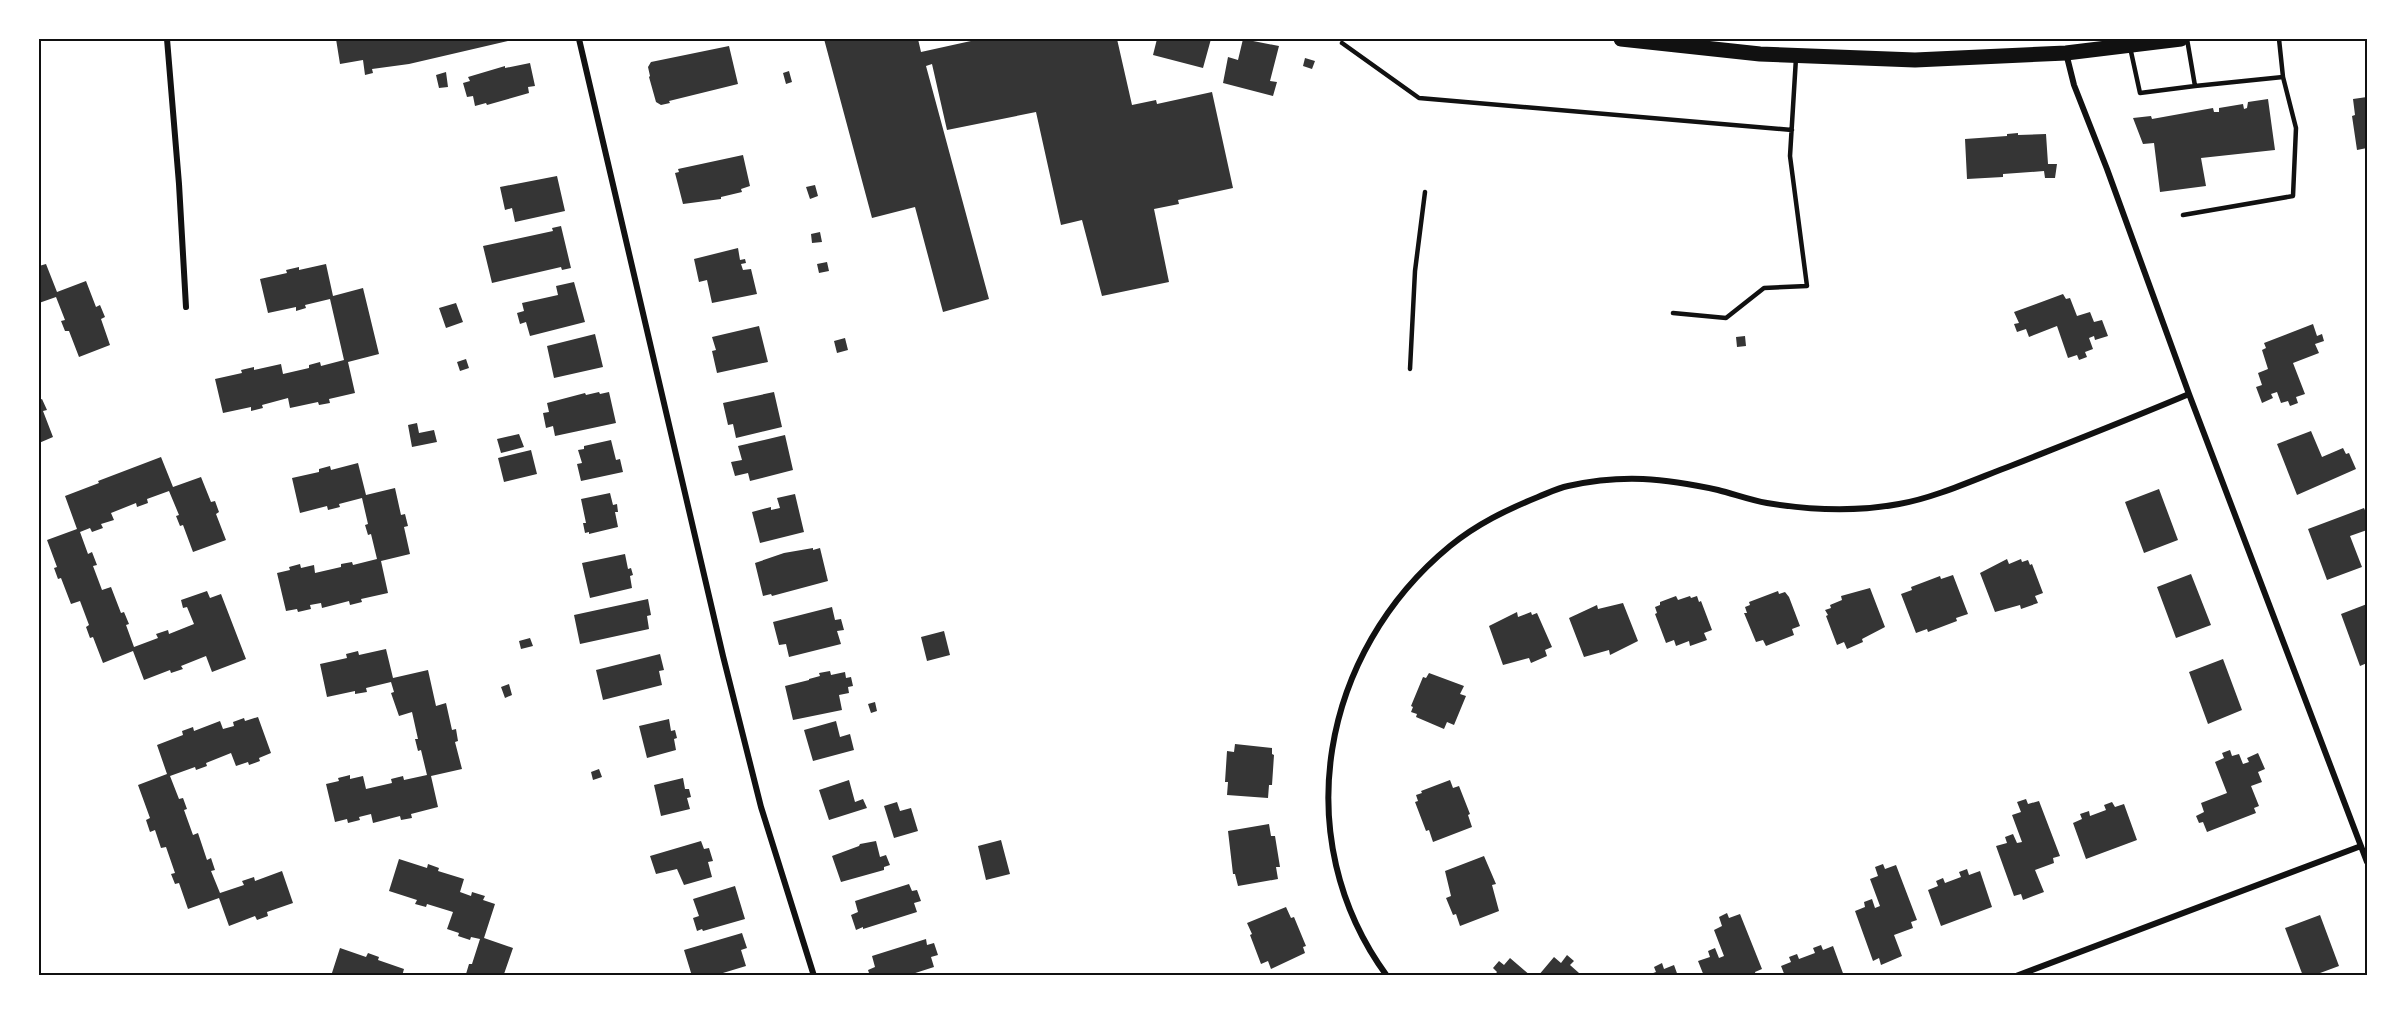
<svg xmlns="http://www.w3.org/2000/svg" width="2406" height="1015" font-family="Lora,serif">
<style>
.building{fill:#353535}
.lines{fill:none;stroke-linecap:round;stroke-linejoin:round}
.service{stroke:#111;stroke-width:4.5}
.minor{stroke:#111;stroke-width:6}
.primary{stroke:#111;stroke-width:15}
.neatline{fill:none;stroke:#111;stroke-width:2}
</style>
<rect width="100%" height="100%" fill="#fff"/>
<!-- building -->
<path class="building" d="M336,39H512V40L409,64L372,69L373,73L365,75L363,60L340,64Z
M824,39H918L921,52L980,39H1117L1132,105L1156,100L1157,104L1212,92L1233,188L1178,200L1179,204L1154,209L1169,282L1102,296L1082,220L1061,225L1036,112L947,130L932,64L926,66L989,299L943,312L915,207L872,218Z
M1157,39H1211L1203,68L1153,55Z
M1243,39L1279,46L1270,81L1277,82L1273,96L1223,83L1228,57L1238,60Z
M729,46L738,84L669,101L670,103L661,105L656,102L649,77L650,76L648,67L651,62Z
M1305,58L1315,61L1312,69L1303,66Z
M530,63L535,86L528,87L529,93L487,105L486,103L475,106L473,96L467,97L463,83L470,81L468,77L505,66V68Z
M789,71L792,82L786,84L783,73Z
M446,72L448,87L439,88L436,75Z
M2367,97V148L2357,150L2352,116L2355,115L2353,99Z
M2268,99L2275,150L2201,158L2206,186L2160,192L2154,143L2143,144L2133,118L2151,116L2152,119L2213,108L2214,112H2219V108L2243,104L2244,109L2247,108L2248,102Z
M2018,133V135L2046,134L2048,164H2057L2055,178H2045L2044,171L2003,174V177L1967,179L1965,139L2007,136V134Z
M743,155L750,186L741,189L742,192L721,197V199L683,204L675,173L679,172L678,169Z
M557,176L565,211L515,222L512,208L505,210L500,187Z
M815,185L818,196L810,199L806,187Z
M561,226L571,268L562,270L561,267L492,283L483,246L553,231L552,228Z
M820,232L822,242L812,243L811,234Z
M738,248L740,260L745,259L746,263L741,264L743,270L751,269L757,294L712,303L707,280L699,282L694,259Z
M827,262L829,271L819,273L817,264Z
M46,264L57,292L86,281L96,307L100,305L105,317L101,319L110,345L79,357L69,331H65L61,321L65,320L56,297L39,303V266Z
M326,264L333,296L363,288L379,354L348,362L355,393L329,399L330,403L319,405L318,402L290,408L288,398L262,405L263,408L251,411V407L223,413L215,379L242,373L241,370L254,367V370L281,364L283,374L309,368V365L320,362L321,366L344,360L330,299L305,305L306,308L296,311V307L268,313L260,279L287,273L286,270L299,267V270Z
M574,282L585,322L530,336L526,322L520,324L517,313L524,311L522,303L558,295L556,286Z
M2063,294L2066,299L2070,298L2077,316L2090,312L2094,322L2102,320L2108,336L2095,340L2094,336L2089,338L2093,349L2085,352L2087,357L2079,360L2077,355L2068,358L2057,326L2029,337L2026,329L2017,332L2014,324L2019,323L2014,312Z
M456,303L463,322L446,328L439,308Z
M2313,324L2317,336L2322,334L2324,341L2315,344L2319,353L2293,363L2305,394L2296,397L2298,403L2290,406L2288,401L2281,403L2277,392L2271,394L2273,398L2262,403L2256,387L2262,385L2258,373L2268,369L2262,350L2266,348L2264,343Z
M759,326L768,362L717,373L712,351L716,350L712,337Z
M595,334L603,367L554,378L547,346Z
M1745,336L1746,346L1737,347L1736,337Z
M845,338L848,350L837,353L834,341Z
M466,359L469,368L460,371L457,362Z
M599,392L600,394L609,392L616,423L555,436L553,426L546,428L543,413L549,412L547,403L585,393L586,395Z
M774,392L782,427L736,438L733,424L728,425L723,403Z
M42,399L47,410L43,411L53,437L39,443V400Z
M417,423L419,433L434,430L437,442L412,447L408,425Z
M2311,431L2322,457L2343,448L2346,454L2349,453L2356,469L2297,495L2277,444Z
M519,434L524,447L501,453L497,439Z
M785,435L793,470L750,481L748,473L735,476L731,462L742,460L738,446Z
M611,440L616,460L620,459L623,472L581,481L577,464L582,463L578,450L584,449V446Z
M531,450L537,474L504,482L498,458Z
M161,457L173,487L201,477L211,502L215,501L219,512L216,514L226,540L193,552L183,525L180,526L176,516L179,515L169,491L147,499L148,503L137,507L136,503L111,513L114,520L101,524L103,528L92,532L90,528L80,532L88,554L92,552L97,565L93,566L102,590L111,587L121,613L124,612L129,624L126,625L134,647L158,638L156,634L168,630L169,634L194,624L187,607L183,608L181,600L207,591L210,598L221,594L246,659L212,672L206,656L181,666L183,669L171,673L170,670L144,680L133,651L103,663L93,637L90,638L86,627L89,625L80,601L71,604L61,578L58,579L54,568L57,567L47,540L77,529L65,496L99,483L98,481Z
M358,463L366,495L395,488L401,515L405,514L408,526L404,527L410,554L381,561L388,593L361,599L362,602L350,605L349,601L322,608L321,603L310,605L311,609L298,612L297,609L286,611L277,573L290,570L289,567L300,564L301,568L314,565L315,573L341,567V564L352,562L353,565L377,559L371,534L368,535L365,525L368,524L362,498L339,504L340,507L328,510L327,506L300,513L292,478L319,472V469L330,466L331,470Z
M2159,489L2178,540L2144,553L2125,502Z
M610,493L613,505L617,504L618,512H615L618,527L589,534V532L585,533L583,523H586L581,499Z
M795,494L804,532L760,543L752,512L771,507V510L780,508L777,498Z
M2364,508L2367,515V530L2350,536L2362,567L2327,580L2308,529Z
M813,548V550L820,548L828,581L772,596L771,594L763,596L755,563L784,553Z
M625,554L628,569L631,568L633,575L630,576L632,588L590,598L582,563Z
M2007,559L2009,564L2021,559L2022,562L2028,560L2030,565L2032,564L2043,593L2035,596L2038,603L2021,609L2020,605L1995,612L1980,573Z
M2191,574L2211,625L2176,638L2157,587Z
M1953,575L1968,614L1956,618L1957,621L1928,632L1927,629L1916,633L1901,594L1912,590L1911,587L1940,576L1941,579Z
M1870,588L1885,627L1862,639L1863,642L1847,649L1844,642L1837,645L1826,616L1828,615L1825,610L1831,608L1830,605L1842,600L1841,596Z
M1778,591L1779,594L1785,592L1789,597L1800,626L1792,629L1794,635L1766,646L1763,640L1756,642L1744,613H1747L1745,607L1750,605L1749,602Z
M1676,596L1678,600L1690,596L1691,598L1697,596L1699,602L1701,601L1712,630L1704,633L1707,640L1690,646L1689,641L1676,646L1674,640L1666,643L1655,614L1657,613L1655,607L1660,605V602Z
M648,599L651,615L647,616L649,629L580,644L574,615Z
M1623,603L1638,641L1610,655L1609,650L1584,657L1569,618L1597,605L1598,609Z
M2367,604V663L2360,666L2341,614Z
M832,607L835,620L841,619L844,630L837,631L841,644L789,657L786,644L779,645L773,622Z
M1517,612L1518,617L1531,612L1532,615L1537,613L1552,647L1545,650L1547,656L1531,663L1529,658L1503,665L1489,626Z
M944,631L950,655L927,661L921,637Z
M530,638L533,646L521,649L519,641Z
M386,649L393,678L428,670L436,706L446,703L452,730L456,729L458,741L455,742L462,769L431,776L438,807L411,814L412,818L401,820L400,816L373,823L371,814L359,817L360,820L348,823L347,819L335,822L326,784L339,781L338,778L350,775V779L363,776L366,789L392,783L391,779L403,776L404,780L427,775L421,750L418,751L415,739H418L412,712L399,716L391,693L394,692L391,682L366,688L367,692L355,694V691L327,697L320,664L347,658L346,654L358,651L359,655Z
M660,654L664,670L659,671L662,685L603,700L596,670Z
M2223,659L2242,710L2208,724L2189,672Z
M830,671L831,675L845,672L846,678L851,677L853,686L848,687L849,693L839,695L842,710L793,720L785,686L809,680V679L820,676L819,673Z
M1429,673L1464,686L1460,694L1466,696L1454,725L1447,722L1444,729L1416,717L1417,714L1411,712L1413,707L1411,706L1423,677L1426,678Z
M509,684L512,695L505,698L501,687Z
M875,702L877,711L871,713L868,704Z
M258,717L271,753L259,758L260,761L249,765L248,762L236,766L231,753L206,763L207,766L196,770L195,767L170,776L179,799L183,798L187,809L184,810L193,835L198,833L207,860L211,858L215,870L211,871L220,893L244,885L242,881L254,877L255,881L282,871L293,903L267,912L268,916L257,920L255,916L229,926L219,898L188,909L179,883L175,884L171,874L175,873L166,847L161,848L155,830L150,832L146,820L150,818L138,785L167,774L157,745L183,735L182,731L193,727L194,731L220,721L223,729L234,726L233,722L244,718L245,721Z
M669,719L671,731L675,730L677,738L674,739L676,750L647,758L639,726Z
M836,721L840,737L850,734L854,750L813,761L804,730Z
M1235,744L1272,748V754L1274,755L1272,785H1269L1268,798L1227,795L1228,782H1225L1227,751L1234,752Z
M2230,750L2232,756L2239,754L2243,764L2249,762L2247,758L2258,753L2265,769L2258,772L2262,782L2251,786L2259,806L2254,808L2256,813L2207,832L2203,822L2199,823L2196,816L2204,812L2201,803L2227,793L2215,762L2224,758L2222,753Z
M599,769L602,777L593,780L591,772Z
M683,778L685,789H689L691,797L687,798L690,809L661,816L654,785Z
M849,780L855,802L863,799L867,808L829,820L819,790Z
M1450,780L1453,788L1459,786L1470,814L1468,815L1472,827L1433,842L1429,830L1426,831L1415,802L1418,801L1416,795L1422,793L1421,791Z
M2026,799L2028,804L2039,801L2060,856L2053,858L2054,863L2035,870L2044,892L2023,900L2021,894L2014,896L1996,846L2007,843L2005,837L2013,834L2017,843L2022,842L2012,815L2021,812L2017,802Z
M897,802L900,811L911,808L918,831L894,838L884,806Z
M2112,802L2115,807L2124,804L2137,840L2086,859L2073,823L2082,819L2080,814L2089,811L2090,816L2106,810L2104,805Z
M1269,824L1271,836H1275L1280,867H1276L1278,879L1238,886L1235,874H1233L1228,831Z
M1001,840L1010,874L986,880L978,846Z
M701,841L704,849L709,848L713,861L708,862L712,877L684,885L677,869L656,874L650,856Z
M876,841L880,857L886,855L890,865L884,867V870L841,882L832,856L859,846L860,844Z
M1484,856L1496,884L1492,885L1499,911L1460,926L1456,914L1453,915L1446,898L1451,896L1445,871Z
M399,859L427,868L428,864L439,868L438,871L464,879L460,892L471,896L472,892L485,896L483,900L495,904L484,938L513,948L504,974L509,976H468L466,974L469,964H472L480,939L471,937L470,940L458,936L459,933L447,929L453,912L427,904L426,907L415,904L417,900L389,891Z
M1883,864L1885,869L1896,865L1917,920L1911,922L1913,928L1894,935L1902,956L1881,965L1879,958L1873,961L1855,911L1865,907L1864,902L1872,899L1875,908L1880,906L1870,879L1878,876L1875,867Z
M1967,869L1969,875L1980,871L1992,907L1941,926L1928,890L1938,886L1936,881L1943,878L1945,883L1961,877L1959,872Z
M909,884L912,891L917,890L921,901L914,903L917,912L863,929V927L856,930L851,915L858,912L855,901Z
M735,886L745,919L703,931L702,929L697,931L693,918L699,916L693,899Z
M1286,907L1291,918L1294,917L1306,946L1303,947L1305,953L1271,969L1268,961L1261,964L1250,935L1252,934L1247,923Z
M1727,913L1729,918L1740,914L1762,969L1755,972L1756,976H1704L1698,961L1710,957L1708,951L1715,948L1719,958L1724,956L1714,930L1722,926L1719,917Z
M2320,915L2339,966L2312,976H2303L2285,928Z
M742,933L747,948L741,950L746,966L713,976H692L684,950Z
M926,939L927,945L934,943L938,955L931,957L934,967L906,976H870L868,970L875,967L872,956Z
M1821,945L1823,950L1833,946L1844,976H1785L1781,966L1791,962L1789,957L1797,954L1799,959L1815,953L1813,948Z
M340,948L366,957L368,953L379,957L378,960L404,969L402,976H331Z
M1567,955L1574,961L1570,965L1579,973L1577,976H1538L1554,957L1561,963Z
M1510,958L1531,976H1494L1497,972L1493,968L1499,961L1504,965Z
M1662,963L1664,969L1674,965L1678,976H1645L1656,972L1654,967Z"/>
<g class="lines">
<!-- service -->
<path class="service" d="M2187,39L2195,86L2283,77
M1342,43L1419,98L1792,130
M2130,47L2140,93L2195,86
M2183,215L2293,196L2296,128L2283,77L2279,39
M1673,313L1726,318L1764,288L1807,286L1790,156L1796,58
M1410,369L1415,271L1425,192"/>
<!-- minor -->
<path class="minor" d="M167,39L179,184L186,307
M579,39L723,656L761,807L814,976
M2066,53L2074,85L2107,169L2189,394L2367,862
M1387,976C1286,838 1321,652 1450,546C1477,524 1506,510 1538,497C1548,493 1558,488 1568,486C1622,474 1664,478 1718,490C1734,494 1750,500 1767,503C1810,510 1856,512 1899,504C1935,498 1978,478 2013,465C2071,442 2130,419 2189,394
M2016,976L2361,846"/>
<!-- primary -->
<path class="primary" d="M1621,39L1760,54L1915,60L2066,53L2181,39"/>
</g>
<!-- border -->
<rect width="2406" height="1015" fill="none" stroke="#ffffff" stroke-width="81"/>
<rect x="40" y="40" width="2326" height="934" class="neatline"/>
</svg>
